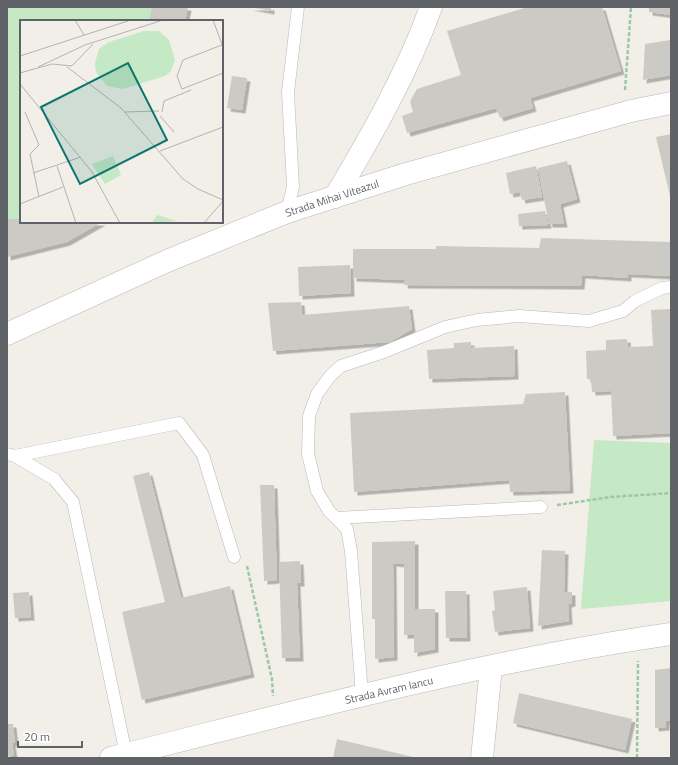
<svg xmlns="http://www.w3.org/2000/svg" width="678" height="765" font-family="'Titillium Web',sans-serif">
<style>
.green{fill:#c5e8c5}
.building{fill:#cccac5;filter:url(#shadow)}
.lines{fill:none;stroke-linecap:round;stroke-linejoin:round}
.service-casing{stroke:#b5b8bc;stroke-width:13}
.minor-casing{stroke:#b5b8bc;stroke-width:23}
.tertiary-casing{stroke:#b5b8bc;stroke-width:23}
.path{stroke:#9cc7a9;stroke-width:2.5;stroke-dasharray:4 2;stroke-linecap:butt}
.service{stroke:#fff;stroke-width:12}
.minor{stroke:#fff;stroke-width:22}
.tertiary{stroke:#fff;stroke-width:22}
.labels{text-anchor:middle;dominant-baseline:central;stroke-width:3;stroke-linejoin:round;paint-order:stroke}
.street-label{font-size:11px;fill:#5f6368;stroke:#fff}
.inset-road{fill:none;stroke:#b3b3b1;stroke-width:1}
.view{fill:#0f766e;fill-opacity:0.15;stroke:#0f766e;stroke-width:2}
.inset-edge{fill:none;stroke:#5f6368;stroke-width:2}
</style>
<defs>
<filter id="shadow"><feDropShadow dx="3.5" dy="3.5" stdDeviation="0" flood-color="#0004"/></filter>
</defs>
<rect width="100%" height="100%" fill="#f1efe8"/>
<!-- green -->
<path class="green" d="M7,7H188L185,21H21V222H102L67,242L7,257Z
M594,440L671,443V601L581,609Z"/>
<!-- building -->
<path class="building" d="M152,7H188L185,21H149Z
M250,7H271V11Z
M528,7H602L621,71L530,98L533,108L500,118L496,108L407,133L402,116L413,112L410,101L417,89L461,75L447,31Z
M649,7H671V15L649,12Z
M670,40L671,75L643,80L645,44Z
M232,76L247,78L242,110L227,108Z
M671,134V196H670L656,137Z
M567,161L577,199L560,204L564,224H549L538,168Z
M536,166L542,197L522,200L520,192L510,194L506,173Z
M545,211L548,225L519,226L518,214Z
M7,219H21V222H102L67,242L7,257Z
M541,238L671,242V276L628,274V278L582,275L581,286L404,285L405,280L353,278V249H436V246L539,248Z
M350,265L351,293L299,296L298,267Z
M301,302L302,315L409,306L412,329L390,342L273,351L268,303Z
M671,309V433L613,436L611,391L592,392L591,379H587L586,351L606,350V340L627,339L628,347L653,346L651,310Z
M471,342V348L514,346L515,376L429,379L427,350L454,348V343Z
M565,392L570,490L510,492L509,480L354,492L350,413L523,404L526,394Z
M149,472L181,598L230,586L251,674L142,700L122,612L165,602L133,476Z
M260,485H274L277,580L264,581Z
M415,541V609H435V649L414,653V635H404V564L393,563L394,657L375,659V619H372V542Z
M542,550L565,551L564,592H572V603L568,604L569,621L538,626Z
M300,561L301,583H297L300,658H282L279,562Z
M527,587L530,628L495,632L492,611L495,610L493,591Z
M445,591H466L467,638H446Z
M29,592L31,617L15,618L13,593Z
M671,668V721H666V727L655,728V670Z
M519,693L632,719L625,750L513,723Z
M7,724H13L15,743H12L14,755L7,757Z
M337,739L413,757V758H333Z"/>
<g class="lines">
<defs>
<path id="service" d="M287,212L293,187L288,92L298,7
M7,454L15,456L54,479L73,502L126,754
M15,456L179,423L203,455L234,557
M336,518L541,507
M362,695L351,551L347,529L329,511L317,491L308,454L309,416L317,394L330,376L341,366L384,352L445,327L477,320L519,316L589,321L623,311L635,301L662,288L671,287"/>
<path id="minor" d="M335,197C371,136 407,74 431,7
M482,758L491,667"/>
<path id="tertiary" d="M7,334L167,261L287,212L406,174L631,111L671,103
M111,758C296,712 482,661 671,634"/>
</defs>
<!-- service casing -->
<use href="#service" class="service-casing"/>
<!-- minor casing -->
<use href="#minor" class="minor-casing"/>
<!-- tertiary casing -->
<use href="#tertiary" class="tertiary-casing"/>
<!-- path -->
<path class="path" d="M625,90L631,7
M557,505L611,497L671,493
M247,566L272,679L273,696
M637,758L638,661"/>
<!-- service -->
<use href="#service" class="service"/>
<!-- minor -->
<use href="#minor" class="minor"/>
<!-- tertiary -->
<use href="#tertiary" class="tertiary"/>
</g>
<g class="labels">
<!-- street labels -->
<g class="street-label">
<text transform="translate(332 198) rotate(-18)">Strada Mihai Viteazul</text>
<text transform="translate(389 690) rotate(-13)">Strada Avram Iancu</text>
</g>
</g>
<!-- overview -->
<g transform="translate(20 20)">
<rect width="203" height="203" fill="#f1efe8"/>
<path d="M124,11H139L149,20L155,40L151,51L145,56L103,69L87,66L76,52L75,43L79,29L89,22ZM93,136L101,155L85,164L72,144ZM137,195L157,201L132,203Z" fill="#c5e8c5"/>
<path class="inset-road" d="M55,0L64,15M193,0L203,27M202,25L163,40L157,56L162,69L203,53M0,36L111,0M18,47L65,25L143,0M47,47L101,88L163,159L178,169L203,180M0,53L32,44L52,46L73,24M0,64L72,152L100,203M5,92L19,125L10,134L19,177M105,92L139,91M142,92L144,81L171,70M140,96L154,112M140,131L203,107M37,146L56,203M13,153L61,137M0,184L43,167M184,203L203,181"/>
<path class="view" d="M108,43L147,120L60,164L21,87Z"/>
<rect width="203" height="203" class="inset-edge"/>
</g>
<!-- border -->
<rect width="678" height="765" fill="none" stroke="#5f6368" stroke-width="16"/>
<!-- scale -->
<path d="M18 741v6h64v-6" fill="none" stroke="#5f6368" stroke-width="2"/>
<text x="24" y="741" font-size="12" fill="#5f6368" stroke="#ffffff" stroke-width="3" paint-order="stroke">20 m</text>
</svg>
